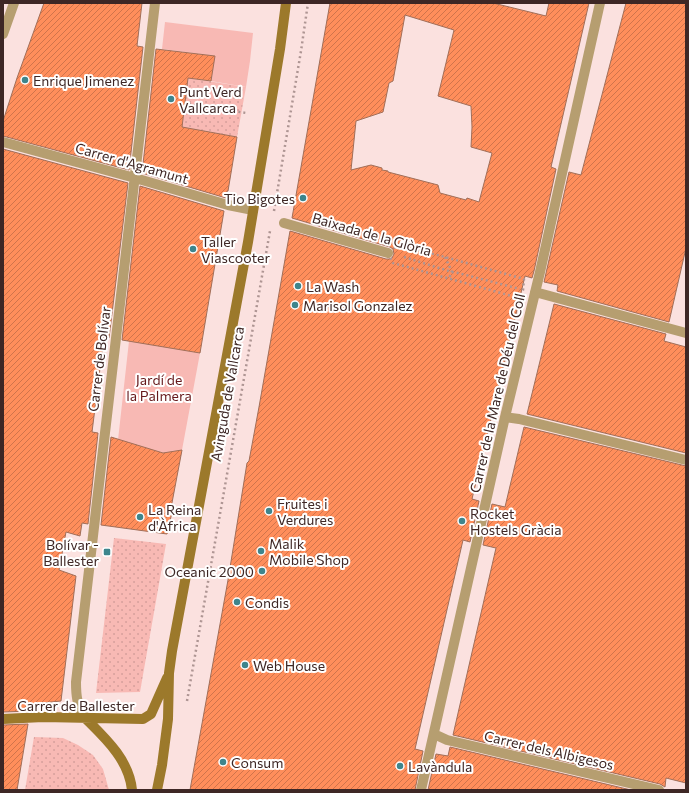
<svg xmlns="http://www.w3.org/2000/svg" width="689" height="793" font-family="Commissioner,sans-serif">
<style>
.grass{fill:url(#grass-dots)}
.garden{fill:#f8b9b4}
.building{fill:url(#building-hatch);stroke:#a16e58;fill-rule:evenodd}
.lines{fill:none;stroke-linecap:round;stroke-linejoin:round}
.path{stroke:#ae9593;stroke-width:2.5;stroke-dasharray:2 3;stroke-linecap:butt}
.pedestrian{stroke:#b69e70;stroke-width:10}
.minor{stroke:#b69e70;stroke-width:10}
.tertiary{stroke:#b69e70;stroke-width:10}
.secondary{stroke:#9c792b;stroke-width:10}
.poi-dot{fill:#3e858c;stroke:#fff;stroke-width:1.5}
.labels{text-anchor:middle;dominant-baseline:central;stroke-width:4;stroke-linejoin:round;paint-order:stroke}
.poi-label{font-size:14px;fill:#3e2725;stroke:#fff;text-anchor:start}
.street-label{font-size:14px;fill:#3e2725;stroke:#fff}
.park-label{font-size:14px;fill:#66191b;stroke:#fff}
</style>
<defs>
<pattern id="grass-dots" width="8" height="8" patternUnits="userSpaceOnUse"><rect width="8" height="8" fill="#f8b9b4"/><path d="M2 2h.1M6 6h.1" fill="none" stroke="#d69f9b" stroke-width="1.8" stroke-linecap="round"/></pattern>
<pattern id="building-hatch" width="6" height="6" patternUnits="userSpaceOnUse"><rect width="6" height="6" fill="#ff8e5b"/><path d="M-1 1l2-2M0 6l6-6M5 7l2-2" fill="none" stroke="#d0744b"/></pattern>
</defs>
<rect width="100%" height="100%" fill="#fbe1df"/>
<!-- grass -->
<path class="grass" d="M188,78L246,87L237,137L182,127Z
M114,538L166,544L140,692L96,693Z
M34,737L63,738L78,745L93,755L103,769L109,790H25Z"/>
<!-- garden -->
<path class="garden" d="M165,22L253,33L250,61L246,87L211,81L215,56L162,49Z
M129,341L200,353L182,450L163,453L118,440Z"/>
<!-- building -->
<path class="building" d="M44,3H142L137,46L143,47L129,170L3,136V121L17,78Z
M330,3H493L546,16L549,3H589L551,167L556,169L534,271L532,278L525,276L472,499L479,501L470,542L463,540L415,749L423,751L415,790H190L228,580L247,463L249,461L259,407L290,231L386,259H389L392,258L394,254L393,249L390,247L292,218ZM405,15L454,30L438,96L471,106L472,127L471,147L492,153L479,202L467,198L466,200L440,193L438,185L388,172V171L382,170V168L371,165L351,170L356,121L383,112L389,83L393,81Z
M626,3H686V248L669,322L557,291L558,285L544,282L569,172L581,175Z
M156,49L215,56L211,81L188,78L182,127L237,137L228,191H227L226,198L142,173Z
M3,149L128,183L109,338L104,337L92,432L98,433L88,524L82,523L80,536L66,532L59,570L76,576L61,701L32,704L30,711L3,712Z
M140,186L224,211L200,353L122,340Z
M554,304L666,334L664,341L686,347V453L527,414Z
M524,427L686,466V783L666,778L665,787L660,784L453,735L496,548L483,545L492,504L505,507Z
M111,437L163,453L182,450L171,508H173L167,534L101,525Z
M28,724L17,790H3V725Z
M450,747L631,790H428L436,754L448,756Z"/>
<g class="lines">
<!-- path -->
<path class="path" d="M189,104L246,113
M274,211L301,51L308,3
M398,245L445,257L524,279L523,290L519,298L393,263L388,253Z
M404,257L452,272L458,273L520,289
M445,257L452,272L449,278
M187,701L270,231"/>
<!-- pedestrian -->
<path class="pedestrian" d="M284,223L388,253"/>
<!-- minor -->
<path class="minor" d="M3,142L135,178L228,205L253,210
M535,292L686,333
M505,417L519,419L686,460
M84,717C77,704 76,696 76,682L155,3
M434,734L447,740L659,790
M421,790L505,417L540,272L600,3"/>
<!-- tertiary -->
<path class="tertiary" d="M3,34L14,3"/>
<!-- secondary -->
<path class="secondary" d="M84,717C104,737 129,759 132,790
M3,719L43,717L143,719L151,714L167,678
M157,790L162,765L168,719L169,673L172,651L248,242L280,49L286,3"/>
</g>
<!-- markers -->
<g class="poi-dot">
<circle cx="25" cy="80" r="4"/>
<circle cx="171" cy="99" r="4"/>
<circle cx="303" cy="198" r="4"/>
<circle cx="193" cy="249" r="4"/>
<circle cx="298" cy="286" r="4"/>
<circle cx="295" cy="305" r="4"/>
<circle cx="269" cy="511" r="4"/>
<circle cx="140" cy="517" r="4"/>
<circle cx="462" cy="521" r="4"/>
<circle cx="261" cy="551" r="4"/>
<rect x="103" y="548" width="8" height="8" rx="2"/>
<circle cx="262" cy="571" r="4"/>
<circle cx="237" cy="602" r="4"/>
<circle cx="245" cy="665" r="4"/>
<circle cx="223" cy="762" r="4"/>
<circle cx="400" cy="766" r="4"/>
</g>
<g class="labels">
<!-- poi labels -->
<g class="poi-label">
<text x="33" y="80">Enrique Jimenez</text>
<text x="179" y="91">Punt Verd<tspan x="179" dy="16">Vallcarca</tspan></text>
<text x="295" y="198" text-anchor="end">Tio Bigotes</text>
<text x="201" y="241">Taller<tspan x="201" dy="16">Viascooter</tspan></text>
<text x="306" y="286">La Wash</text>
<text x="303" y="305">Marisol Gonzalez</text>
<text x="277" y="503">Fruites i<tspan x="277" dy="16">Verdures</tspan></text>
<text x="148" y="509">La Reina<tspan x="148" dy="16">d'Àfrica</tspan></text>
<text x="470" y="513">Rocket<tspan x="470" dy="16">Hostels Gràcia</tspan></text>
<text x="269" y="543">Malik<tspan x="269" dy="16">Mobile Shop</tspan></text>
<text x="99" y="544" text-anchor="end">Bolívar -<tspan x="99" dy="16">Ballester</tspan></text>
<text x="254" y="571" text-anchor="end">Oceanic 2000</text>
<text x="245" y="602">Condis</text>
<text x="253" y="665">Web House</text>
<text x="231" y="762">Consum</text>
<text x="408" y="766">Lavàndula</text>
</g>
<!-- street labels -->
<g class="street-label">
<text transform="translate(132 163) rotate(16)">Carrer d'Agramunt</text>
<text transform="translate(372 234) rotate(16)">Baixada de la Glòria</text>
<text transform="translate(99 359) rotate(-83)">Carrer de Bolívar</text>
<text transform="translate(497 393) rotate(-77)">Carrer de la Mare de Déu del Coll</text>
<text transform="translate(227 394) rotate(-80)">Avinguda de Vallcarca</text>
<text x="76" y="705">Carrer de Ballester</text>
<text transform="translate(549 750) rotate(13)">Carrer dels Albigesos</text>
</g>
<!-- park labels -->
<g class="park-label">
<text x="159" y="379">Jardí de<tspan x="159" dy="16">la Palmera</tspan></text>
</g>
</g>
<!-- border -->
<rect width="689" height="793" fill="none" stroke="#3e2725" stroke-width="8"/>
</svg>
